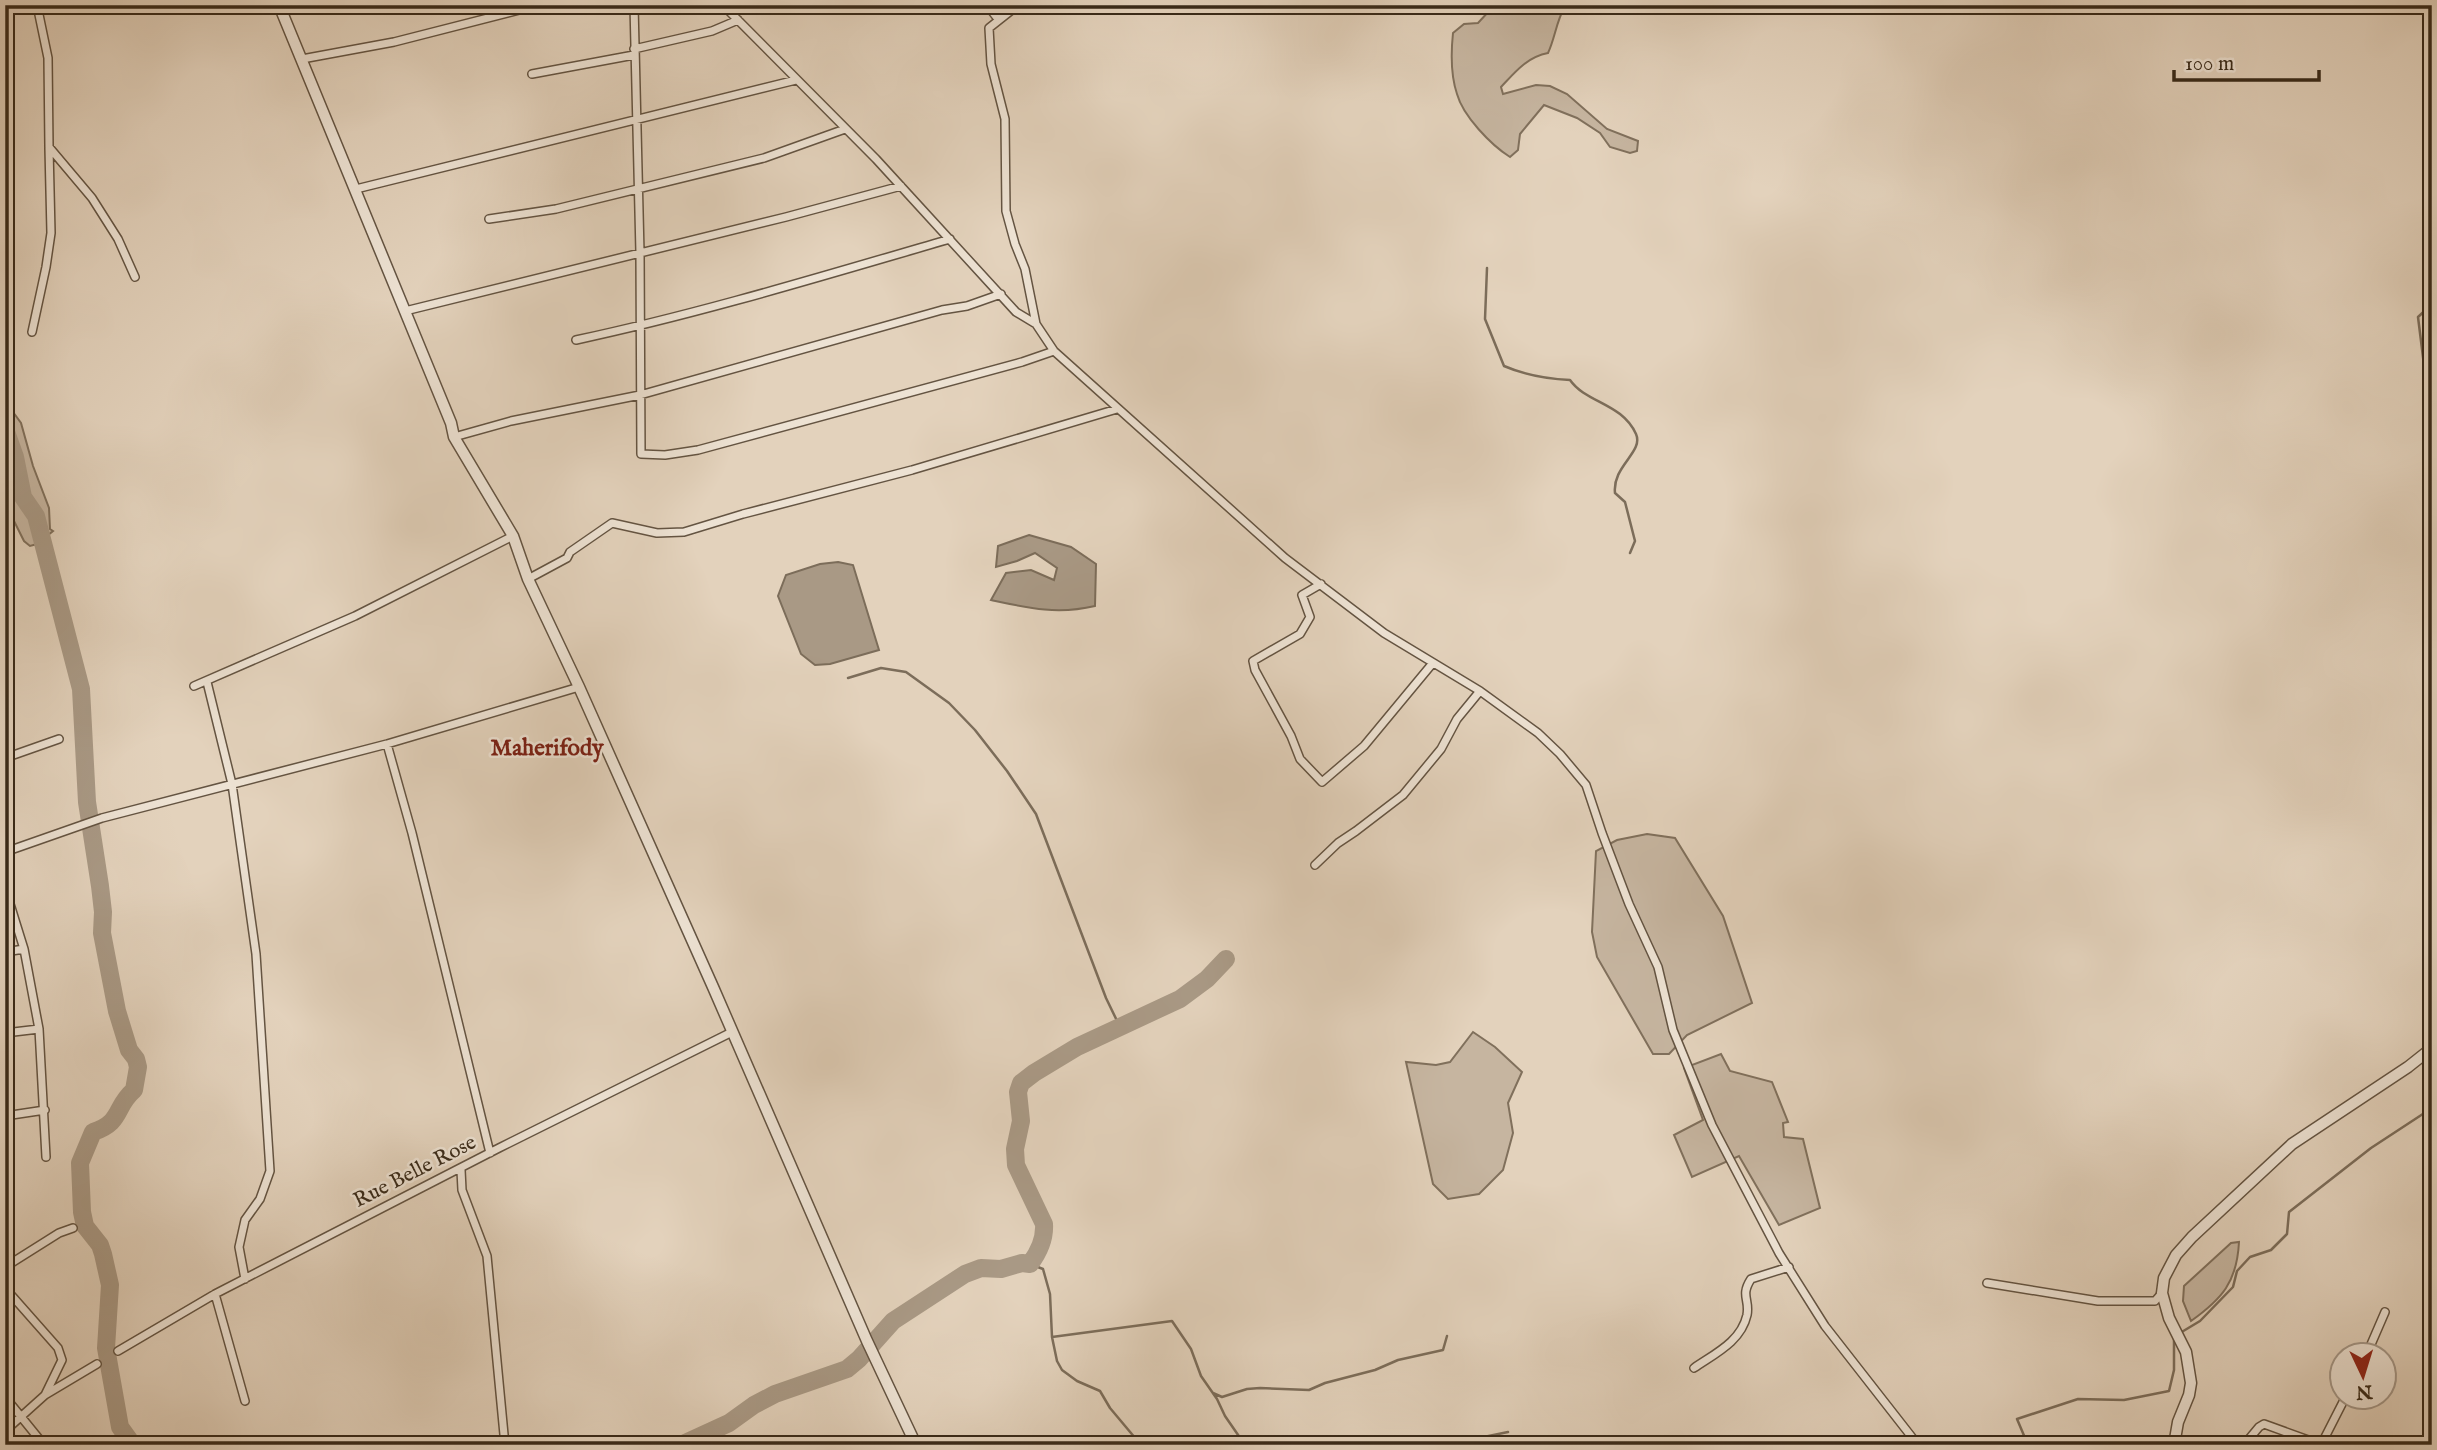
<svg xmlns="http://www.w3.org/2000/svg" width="2437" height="1450" font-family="'IM FELL English',serif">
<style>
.green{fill:#c6b5a0;stroke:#80705c;stroke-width:2}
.water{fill:#a99985;stroke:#7c6d5a;stroke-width:2}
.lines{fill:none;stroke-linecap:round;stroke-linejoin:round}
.stream{stroke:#7c6d5a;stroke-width:2.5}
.river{stroke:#a99985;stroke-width:18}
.minor-casing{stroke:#645442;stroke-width:10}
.tertiary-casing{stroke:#645442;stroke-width:13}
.minor{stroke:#ede2d3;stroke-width:7}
.tertiary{stroke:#ede2d3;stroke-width:10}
.labels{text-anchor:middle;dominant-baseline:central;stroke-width:5;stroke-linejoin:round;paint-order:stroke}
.street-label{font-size:21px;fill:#392a19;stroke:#ede2d3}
.neighbourhood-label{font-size:23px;font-weight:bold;fill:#7a1f14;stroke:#ede2d3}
</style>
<rect width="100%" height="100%" fill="#e3d2bc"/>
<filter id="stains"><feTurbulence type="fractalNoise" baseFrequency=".00286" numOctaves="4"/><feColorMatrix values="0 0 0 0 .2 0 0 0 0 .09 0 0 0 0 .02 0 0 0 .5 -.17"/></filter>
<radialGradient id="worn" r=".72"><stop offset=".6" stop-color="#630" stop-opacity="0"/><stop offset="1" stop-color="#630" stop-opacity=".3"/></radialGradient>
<!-- green -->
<path class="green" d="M1507,5H1576L1564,8C1556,23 1555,38 1548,53C1527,57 1515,72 1501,87L1503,94L1536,85L1550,86L1567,94L1607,129L1638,141L1637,151L1630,153L1610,147L1600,133L1577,118L1544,105L1520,134L1518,150L1510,157C1491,145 1463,116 1457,94C1451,76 1451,52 1453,33L1464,24L1478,23L1491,9Z
M5,401L21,423L33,466L49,508L50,529L53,531L37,544L30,546L24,541L5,503Z
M1647,834L1675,838L1723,916L1752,1003L1687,1035L1669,1054H1653L1597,957L1592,932L1596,851L1617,840Z
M1473,1032L1495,1047L1522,1072L1508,1103L1513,1133L1503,1170L1479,1194L1448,1199L1433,1184L1406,1062L1436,1065L1450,1062Z
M1721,1054L1730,1071L1772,1082L1788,1122L1783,1123L1784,1137L1803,1139L1820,1208L1779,1225L1739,1156L1692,1177L1674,1135L1703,1120L1684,1068Z
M2239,1242C2237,1282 2222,1299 2191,1321L2183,1301L2184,1286L2231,1243Z"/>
<!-- water -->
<path class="water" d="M1029,535L1071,547L1096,564L1095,606C1057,615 1028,608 991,600L1006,573L1031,570L1054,580L1057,568L1035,553L1017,561L996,567L998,546Z
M838,562L853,565L879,650L830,664L815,665L801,654L778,596L786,575L820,564Z"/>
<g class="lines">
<!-- stream -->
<path class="stream" d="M1487,268L1485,319L1504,366C1525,375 1548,379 1570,380C1586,403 1622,403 1636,434C1644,452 1612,466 1615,493L1625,502L1635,541L1630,553
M2432,304L2418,317L2425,373L2432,380
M848,678L881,668L906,672L949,703L975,730L1007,771L1036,814L1106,998L1120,1027
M1030,1264L1043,1269L1050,1294L1052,1337L1172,1321L1191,1349L1201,1376L1217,1399L1225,1416L1245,1445
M2180,1333L2200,1321L2233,1287L2237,1271L2250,1257L2271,1250L2287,1234L2289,1212L2371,1148L2432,1108
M1052,1337L1057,1361L1062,1370L1077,1381L1100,1391L1110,1408L1141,1445
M1213,1393L1222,1397L1247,1389L1260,1388L1309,1390L1325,1383L1375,1370L1398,1360L1443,1350L1447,1336
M1445,1445L1508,1432
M2028,1445L2017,1419L2078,1399L2124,1400L2169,1391L2174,1370V1336"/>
<!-- river -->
<path class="river" d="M5,429L15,457L23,497L36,516L81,689L87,802L100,886L103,912L102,933L117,1011L129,1050L136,1059L138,1067L134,1090C114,1107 123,1122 93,1132L80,1163L82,1212L85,1226L100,1245L103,1254L110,1285L106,1348L120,1427L133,1445
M681,1445L729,1423L754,1405L775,1394L847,1369L859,1359L893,1321L965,1274L981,1268L1001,1269L1022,1263L1030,1264C1039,1252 1045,1239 1044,1224L1016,1165L1015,1149L1021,1121L1018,1092L1021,1083L1034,1073L1077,1047L1180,999L1207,979L1226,959"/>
<defs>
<path id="minor" d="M37,5L48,58L49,147L92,198L118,239L135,277
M634,5L640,253L641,454L665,455L698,450L1022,362L1054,351
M723,5L876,159L1016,312L1036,324
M987,5L998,19
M1018,5L989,28L991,64L1005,119L1006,211L1015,244L1025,269L1036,324L1054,351L1285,558L1384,633L1480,691L1538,733L1560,754L1586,785L1602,833L1629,904L1658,967L1673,1030L1712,1125L1779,1253L1825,1326L1918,1445
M634,49L712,31L738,20
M302,59L394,42L539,5
M532,74L634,55
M356,189L796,80
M489,219L556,209L764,158L845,129
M405,311L786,217L901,186
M32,332L46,267L51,233L49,148
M576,340C702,313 826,275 950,239
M454,437L511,421L640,395L942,310L967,306L1001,294
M528,579L567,558L570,552L612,523L657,533L684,532L743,514L912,470L1117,409
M1321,584L1302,595L1310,617L1300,634L1253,661L1255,670L1291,736L1300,759L1322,782L1364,746L1432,664
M207,682L232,784L256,954L270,1171L260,1199L245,1220L239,1247L245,1279
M194,686L355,616L513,536
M387,744L412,833L490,1153
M5,758L59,739
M5,852L102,818L387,744L579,687
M1315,865L1338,843L1356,831L1403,795L1441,749L1457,719L1480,691
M5,888L24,949L39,1029L46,1157
M5,952L24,949
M5,1033L39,1029
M5,1116L45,1110
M461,1170L462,1190L487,1256L505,1445
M5,1267L59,1233L73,1228
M1987,1283L2098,1301H2155L2162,1293
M5,1288L58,1348L62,1360L45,1395
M215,1294L245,1401
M118,1351L215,1294L499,1148L732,1032
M2366,1356L2385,1312
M1694,1368C1714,1354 1741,1342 1747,1315C1750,1299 1740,1296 1751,1279L1789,1267
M5,1397L44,1445
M5,1431L45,1395L97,1364
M2244,1445L2259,1427L2264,1424L2322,1445
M2321,1445L2345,1398"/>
<path id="tertiary" d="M279,5L451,423L454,437L513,536L528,579L579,687L713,987L867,1341L916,1445
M2174,1445L2178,1422L2189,1395L2191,1383L2186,1352L2169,1318L2162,1293L2164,1278L2176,1255L2192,1237L2292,1144L2408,1067L2432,1048"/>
</defs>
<!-- minor casing -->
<use href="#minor" class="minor-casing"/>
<!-- tertiary casing -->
<use href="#tertiary" class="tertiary-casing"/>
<!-- minor -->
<use href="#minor" class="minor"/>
<!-- tertiary -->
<use href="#tertiary" class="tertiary"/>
</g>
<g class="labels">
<!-- street labels -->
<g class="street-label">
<text transform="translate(415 1172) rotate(-27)">Rue Belle Rose</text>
</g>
<!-- neighbourhood labels -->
<g class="neighbourhood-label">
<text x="547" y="748">Maherifody</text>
</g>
</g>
<!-- margin -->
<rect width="2437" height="1450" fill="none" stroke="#e3d2bc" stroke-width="28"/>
<rect x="7" y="7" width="2423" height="1436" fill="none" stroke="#392a19" stroke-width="3.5"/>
<rect x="14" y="14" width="2409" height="1422" fill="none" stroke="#392a19" stroke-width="2"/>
<!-- north arrow -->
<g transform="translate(2363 1376) rotate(176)"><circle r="33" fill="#ede2d3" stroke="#a59889" stroke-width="2"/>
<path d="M0-5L12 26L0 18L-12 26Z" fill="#8f2418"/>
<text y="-10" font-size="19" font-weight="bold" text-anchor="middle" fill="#392a19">N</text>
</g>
<!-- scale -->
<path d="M2174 70v10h145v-10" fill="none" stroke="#392a19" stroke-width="3.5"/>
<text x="2185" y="70" font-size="21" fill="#392a19" stroke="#ede2d3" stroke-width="5" paint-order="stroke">100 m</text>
<rect width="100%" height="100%" filter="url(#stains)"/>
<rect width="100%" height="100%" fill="url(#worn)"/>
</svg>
